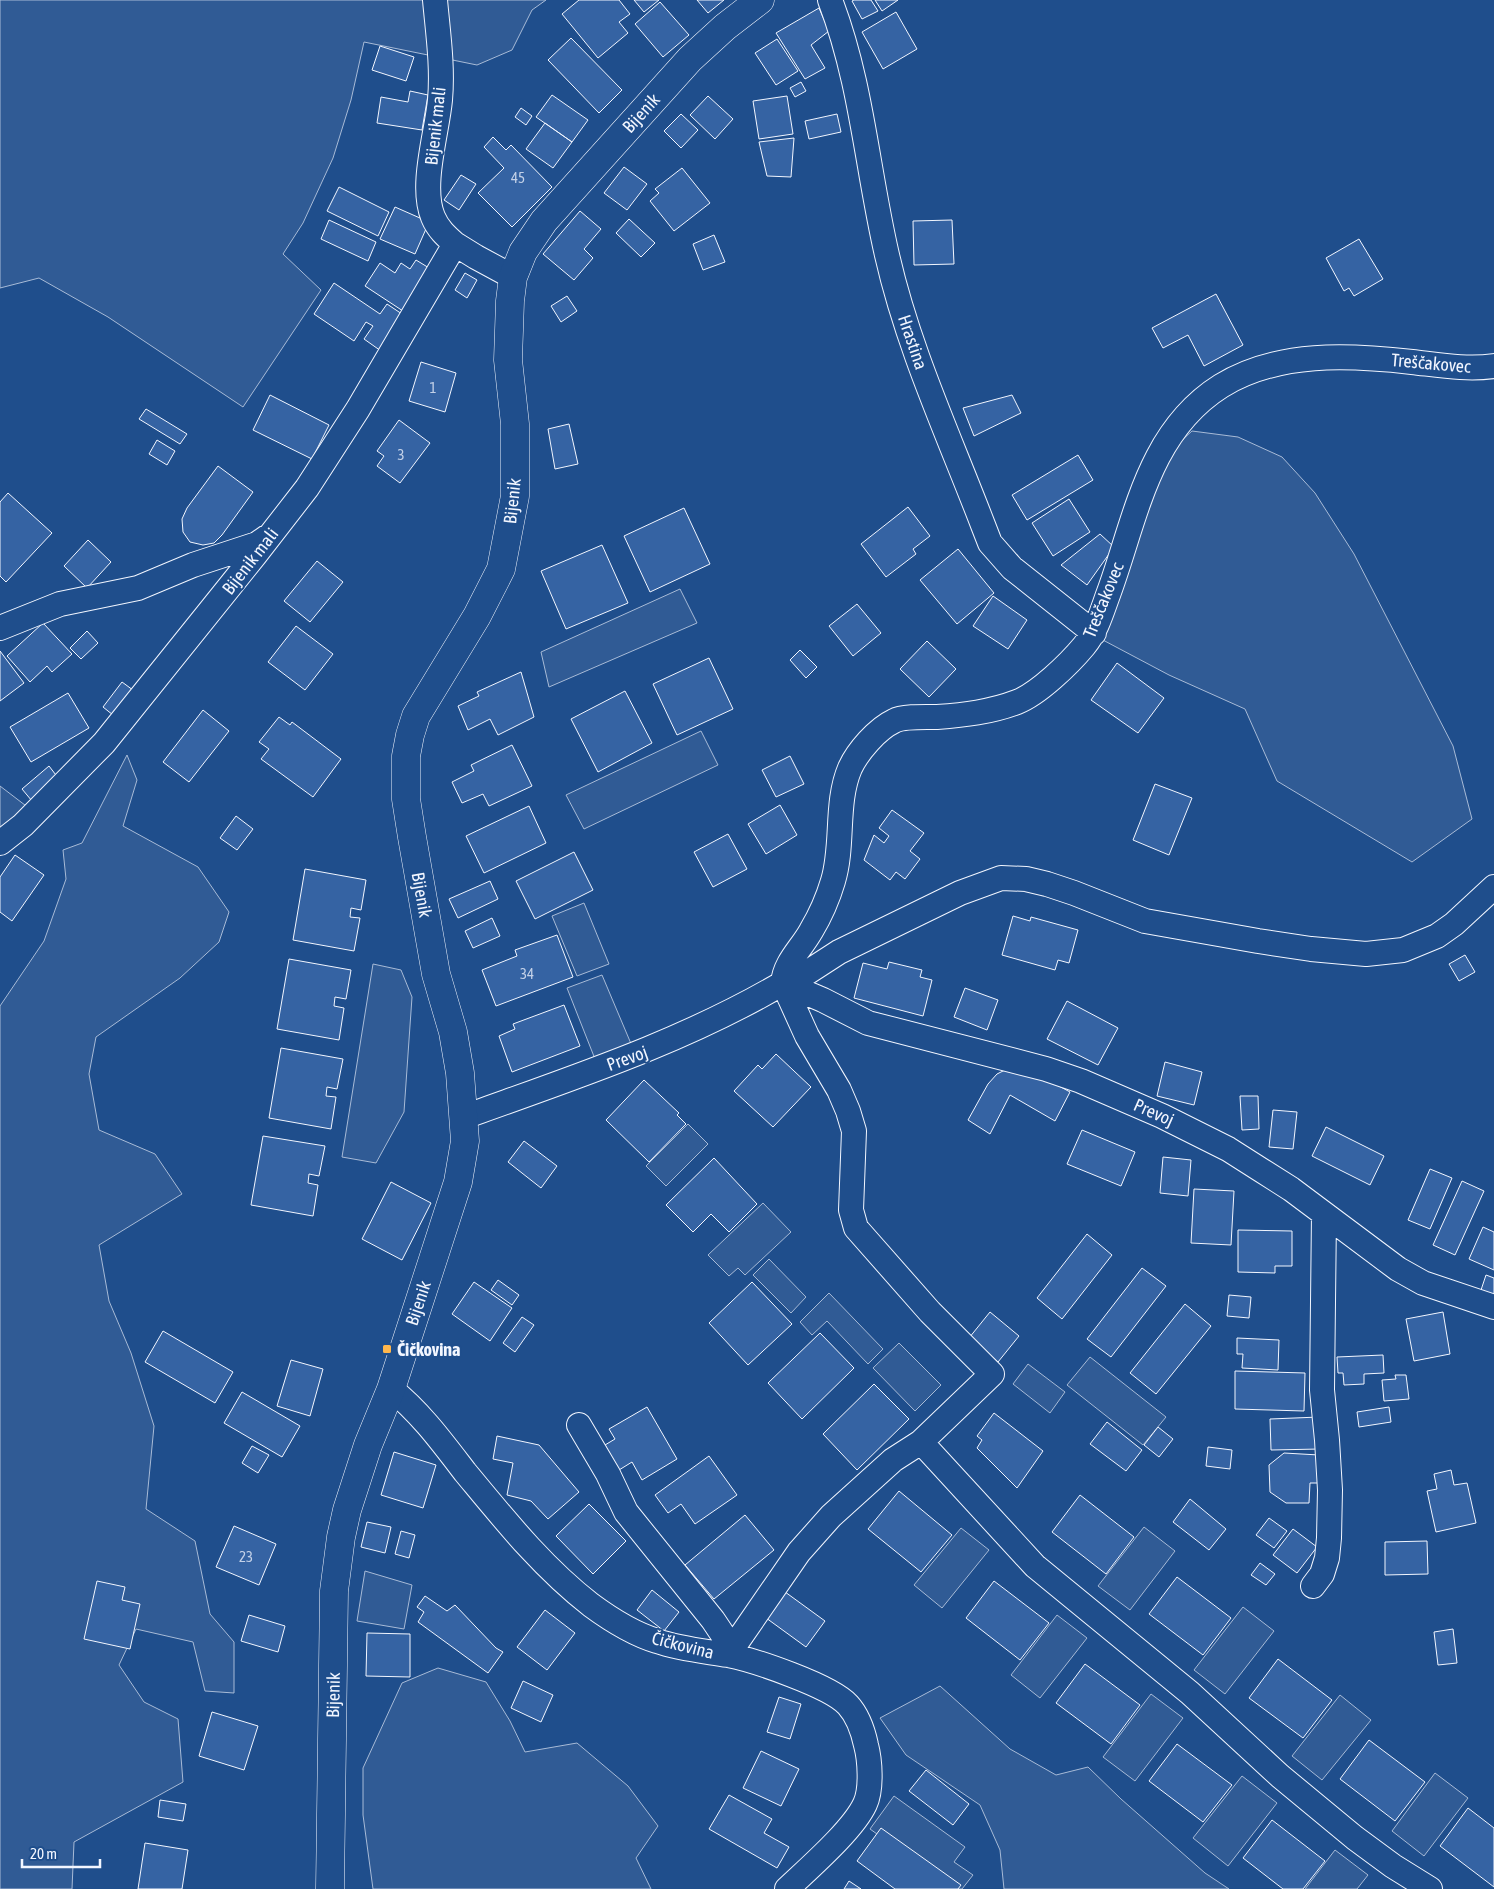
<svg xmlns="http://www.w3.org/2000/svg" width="1494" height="1889" font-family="'Asap Condensed',sans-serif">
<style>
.built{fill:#305b95;stroke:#a8bbd7}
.building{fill:#3563a3;stroke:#f2f6ff}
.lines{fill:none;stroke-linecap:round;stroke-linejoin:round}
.street-casing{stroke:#f2f6ff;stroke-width:26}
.secondary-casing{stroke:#f2f6ff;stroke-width:29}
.street{stroke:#1f4e8c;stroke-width:24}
.secondary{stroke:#1f4e8c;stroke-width:28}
.poi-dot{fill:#ffb74d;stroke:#1f4e8c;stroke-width:2}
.labels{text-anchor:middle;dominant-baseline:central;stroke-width:4;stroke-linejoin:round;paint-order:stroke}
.number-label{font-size:15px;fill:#c3d1e8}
.street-label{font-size:18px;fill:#f2f6ff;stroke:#1f4e8c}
.poi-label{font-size:18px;font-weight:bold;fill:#f2f6ff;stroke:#1f4e8c;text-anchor:start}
</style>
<rect width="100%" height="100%" fill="#1f4e8c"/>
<!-- built -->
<path class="built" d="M0,0H546L532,10L512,50L477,65L364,42L351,100L333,158L303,223L283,254L321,290L243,407L108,317L39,278L0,288Z
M1192,431L1238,437L1282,457L1315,493L1354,554L1453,746L1472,819L1412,862L1277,781L1245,709L1169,675L1101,639L1169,452Z
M680,589L697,623L549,687L541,652Z
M701,731L718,765L584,829L566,795Z
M127,755L137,780L123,826L198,867L229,912L219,942L180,978L96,1037L89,1074L99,1130L155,1154L182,1194L99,1245L109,1301L131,1353L154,1426L146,1509L195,1541L210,1614L234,1642V1693L205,1691L193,1642L136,1629L119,1665L144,1702L178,1719L183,1782L74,1842L72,1889H0V1006L44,941L66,879L63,850L82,843Z
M0,786L34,812L0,841Z
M584,903L609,964L577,976L552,916Z
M373,964L401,970L412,997L404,1112L376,1163L342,1157Z
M602,975L632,1046L595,1059L567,988Z
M688,1124L708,1144L666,1186L646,1166Z
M763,1203L791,1232L745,1275L738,1268L729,1276L708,1255Z
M769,1259L806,1297L791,1313L753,1275Z
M829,1293L883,1349L868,1364L827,1321L812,1335L800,1322Z
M899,1343L941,1385L915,1411L873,1368Z
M1090,1357L1166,1417L1143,1445L1067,1385Z
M1028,1364L1065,1392L1050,1413L1013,1384Z
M1144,1527L1175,1551L1130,1610L1098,1586Z
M961,1528L989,1550L942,1608L914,1585Z
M365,1571L412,1585L404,1629L357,1621Z
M1243,1607L1274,1631L1225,1694L1194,1670Z
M1057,1615L1087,1638L1040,1698L1011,1675Z
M438,1668L486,1682L510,1721L525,1752L577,1743L628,1786L658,1826L636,1858L651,1889H373L363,1815V1768L402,1683Z
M940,1686L1010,1749L1056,1775L1088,1767L1121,1799L1205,1873L1229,1889H1004L1000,1850L980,1805L906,1755L880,1718Z
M1151,1694L1183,1718L1135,1781L1103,1757Z
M1340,1695L1371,1720L1322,1780L1292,1756Z
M1435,1773L1468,1798L1424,1856L1392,1831Z
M1242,1776L1277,1803L1228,1866L1193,1838Z
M894,1796L965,1847L954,1862L973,1875L962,1889H954L870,1829Z
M1335,1850L1368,1875L1357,1889H1305Z"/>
<!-- building -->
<path class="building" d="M579,0H619L630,14L619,22L628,33L598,58L562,14Z
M634,0H659L644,12Z
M697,0H724L708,13Z
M854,0H871L878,11L862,19L852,1Z
M875,0H898L882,11Z
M660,2L689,35L663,57L635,24Z
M819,8L829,31L811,45L825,68L805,79L776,33Z
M896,12L917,49L883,69L862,32Z
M571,38L622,90L599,113L548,60Z
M777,39L798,71L776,85L755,53Z
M380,46L414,57L406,81L372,70Z
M801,82L806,91L795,97L790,88Z
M410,91L428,95L422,130L377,123L381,97L408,102Z
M552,95L588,120L572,142L536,117Z
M708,96L733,119L715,139L690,115Z
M787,96L793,134L759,139L753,101Z
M521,108L532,116L526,125L515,117Z
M681,114L698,130L681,148L664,131Z
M837,114L841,132L809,139L805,121Z
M545,123L572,142L553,168L526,149Z
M493,137L506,150L511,145L552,187L512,227L478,193L504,168L484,147Z
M794,138L791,177L767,176L759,142Z
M624,167L647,184L627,210L604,193Z
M682,168L710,203L674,231L650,201L659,193L655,189Z
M461,175L476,184L459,210L444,200Z
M339,187L389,212L378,236L327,211Z
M395,207L429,222L415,254L380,239Z
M580,211L601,229L584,249L593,258L574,280L543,254Z
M629,219L655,243L641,257L616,233Z
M329,220L376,242L368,261L321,239Z
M952,220L954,264L914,265L913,221Z
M714,235L725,262L703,270L693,244Z
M1359,239L1383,279L1354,296L1349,288L1344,291L1326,258Z
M416,260L434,271L406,313L365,286L380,263L395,273L401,263L410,269Z
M465,273L477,280L467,298L455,290Z
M334,283L380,314L387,304L405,316L381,351L364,339L373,326L366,322L354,341L314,314Z
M1216,294L1243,345L1204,366L1188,335L1163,348L1152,328Z
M567,296L577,311L561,322L551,306Z
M421,362L456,373L445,412L409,401Z
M270,395L329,425L312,459L253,430Z
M1012,395L1021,413L974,436L963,408Z
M146,409L187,434L180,444L139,419Z
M399,420L430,443L400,483L377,466L384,456L377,451Z
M569,424L578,464L555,469L548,429Z
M157,440L175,451L167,465L149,454Z
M1078,455L1093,480L1027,520L1012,495Z
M218,466L253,492L222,535L214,543L203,545L190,542L183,532L182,519L187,508Z
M8,493L52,533L6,582L0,576V502Z
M1069,499L1090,532L1053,556L1032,523Z
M908,507L930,536L913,549L916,554L886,577L861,544Z
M684,508L710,564L650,592L624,536Z
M1100,534L1114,547L1087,585L1061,565Z
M88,540L111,562L87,588L64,566Z
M602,545L628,603L566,629L541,571Z
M958,549L994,593L957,624L920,580Z
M317,561L343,582L310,622L284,601Z
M993,596L1027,620L1008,649L973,626Z
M857,604L881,633L853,656L829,626Z
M43,623L72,654L52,672L47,666L30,682L7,656Z
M296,626L333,654L305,690L268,662Z
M87,631L98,643L81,659L70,648Z
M927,641L956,669L929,697L900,669Z
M800,650L817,667L806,678L790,660Z
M0,651L24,683L0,701Z
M709,658L733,709L677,735L653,684Z
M1117,663L1164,698L1138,733L1091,700Z
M521,672L534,717L498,735L490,719L468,730L458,706L479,696L477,692Z
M122,682L137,693L118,719L103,707Z
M625,691L652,743L598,772L571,719Z
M68,693L89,728L31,762L10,727Z
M203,710L229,731L189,782L163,762Z
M279,717L290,725L292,722L341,759L313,797L261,759L269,749L259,742Z
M512,745L532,786L489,806L483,794L462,803L452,782L474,771L471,765Z
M790,756L804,784L776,797L762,770Z
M49,766L59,779L32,801L22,789Z
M1155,784L1192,798L1169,855L1133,840Z
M780,805L797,835L766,854L748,824Z
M529,806L546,843L484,873L466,836Z
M892,810L924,833L910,851L920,859L905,879L896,872L890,880L864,860L874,835L884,843L889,836L879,828Z
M236,816L253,829L237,850L220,838Z
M728,834L747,869L713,887L694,852Z
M574,852L593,890L535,919L516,881Z
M15,855L44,875L12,921L0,912V877Z
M305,869L366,880L361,910L351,908L350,917L360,918L354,951L293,940Z
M490,881L498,899L458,918L449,899Z
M1013,916L1030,921L1031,917L1078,930L1069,963L1058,960L1055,970L1002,955Z
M492,918L500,936L473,948L465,931Z
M557,935L573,977L496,1006L482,970L517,956L515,950Z
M1465,955L1475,972L1459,981L1449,964Z
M289,959L351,970L346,999L335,997L334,1006L344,1008L339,1040L277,1029Z
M889,962L922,970L920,977L932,980L923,1016L854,998L863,963L887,969Z
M965,988L998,1000L987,1030L954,1017Z
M1067,1001L1118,1028L1098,1065L1047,1039Z
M564,1005L580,1046L512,1072L499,1036L515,1029L513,1024Z
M281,1048L343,1059L337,1089L327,1087L326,1096L336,1097L331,1129L269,1118Z
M776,1054L811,1087L773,1127L734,1091L758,1065L762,1069Z
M1165,1062L1202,1072L1194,1105L1157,1096Z
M1022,1066L1070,1092L1055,1121L1010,1095L990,1134L968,1120L988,1084L997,1074L1009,1068Z
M644,1080L679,1113L677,1115L686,1124L649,1162L606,1120Z
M1240,1096H1258L1259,1129L1242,1130Z
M1273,1110L1297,1112L1293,1149L1269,1147Z
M1326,1127L1384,1156L1370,1185L1312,1156Z
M1082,1130L1135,1152L1121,1186L1067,1164Z
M263,1136L325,1146L319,1176L309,1174L308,1183L318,1185L313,1216L251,1205Z
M524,1141L557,1166L541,1188L508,1162Z
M1163,1157L1191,1160L1188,1196L1160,1193Z
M714,1158L757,1204L729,1232L711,1214L693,1232L666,1205Z
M1430,1169L1452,1178L1430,1229L1408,1220Z
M1462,1181L1484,1191L1455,1255L1433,1245Z
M391,1182L431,1203L402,1260L362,1239Z
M1194,1189L1234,1191L1231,1245L1191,1243Z
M1483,1227L1494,1232V1270L1469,1259Z
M1238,1230L1292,1231V1266H1275V1273L1238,1272Z
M1087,1234L1112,1255L1062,1319L1037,1298Z
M1142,1268L1166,1286L1111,1357L1087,1339Z
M1486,1275L1494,1278V1295L1481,1290Z
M498,1280L519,1295L512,1305L491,1290Z
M474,1282L512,1308L490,1341L452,1314Z
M752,1282L792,1324L748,1365L709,1323Z
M1229,1295L1251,1297L1249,1318L1227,1316Z
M1185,1304L1211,1326L1156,1394L1130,1373Z
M990,1312L1019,1336L998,1362L969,1338Z
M1443,1312L1450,1354L1414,1361L1406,1319Z
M522,1317L534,1325L515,1352L503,1343Z
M163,1331L233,1372L215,1403L145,1362Z
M820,1333L854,1368L802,1419L768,1383Z
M1237,1338L1279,1340L1278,1370L1242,1368L1243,1354H1237Z
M1383,1355L1384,1373L1364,1374V1384L1344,1385L1343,1373H1338L1337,1357Z
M291,1360L323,1369L310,1416L277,1406Z
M1235,1371L1305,1373L1304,1411L1235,1409Z
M1395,1375H1406L1409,1399L1384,1401L1382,1380L1396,1379Z
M874,1384L909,1419L857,1470L823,1434Z
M242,1392L300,1426L282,1457L224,1423Z
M647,1407L677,1459L642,1480L632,1462L619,1470L605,1445L615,1439L609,1429Z
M1389,1407L1391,1422L1359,1427L1357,1412Z
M994,1413L1043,1451L1017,1488L977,1448L982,1440L977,1436Z
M1319,1417L1320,1449L1271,1450L1270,1419Z
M1107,1422L1142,1450L1126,1471L1090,1444Z
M1158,1427L1173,1439L1159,1457L1144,1445Z
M497,1436L539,1445L579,1492L548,1519L531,1501L507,1495L513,1463L493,1459Z
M252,1446L269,1455L258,1473L242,1463Z
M1208,1447L1232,1450L1230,1469L1206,1466Z
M394,1452L436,1465L423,1508L381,1495Z
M1284,1453L1319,1455L1322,1483H1310L1309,1503H1286L1270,1492L1269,1465Z
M709,1456L737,1495L695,1524L681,1504L668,1513L655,1495Z
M1451,1470L1454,1485L1467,1483L1476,1523L1436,1532L1427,1491L1437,1489L1434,1474Z
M899,1491L952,1535L921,1572L868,1529Z
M1080,1495L1134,1537L1106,1574L1052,1532Z
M1190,1499L1226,1529L1209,1550L1173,1522Z
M589,1504L626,1541L593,1574L556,1536Z
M745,1515L774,1550L714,1599L685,1565Z
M1269,1518L1287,1531L1274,1548L1256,1535Z
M367,1522L391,1527L385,1553L361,1547Z
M234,1526L276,1544L259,1585L216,1567Z
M1293,1529L1317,1547L1297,1573L1273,1555Z
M401,1531L415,1535L409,1558L395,1554Z
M1427,1541L1428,1574L1385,1575V1542Z
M1260,1563L1275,1574L1266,1585L1251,1575Z
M1177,1577L1231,1618L1203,1655L1149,1614Z
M97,1581L125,1587L122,1600L140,1604L130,1649L84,1639Z
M994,1581L1049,1623L1020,1660L966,1618Z
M781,1589L825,1621L806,1647L762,1615Z
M652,1590L679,1612L664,1631L637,1610Z
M425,1596L447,1611L455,1605L496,1648L503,1652L488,1673L418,1622L424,1612L417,1607Z
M545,1610L575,1633L547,1670L517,1647Z
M249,1615L285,1626L278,1652L241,1641Z
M1453,1629L1457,1663L1438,1665L1434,1632Z
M367,1633L410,1634V1677L366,1676Z
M1278,1659L1332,1700L1303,1738L1249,1698Z
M1085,1664L1140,1705L1111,1744L1056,1703Z
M523,1681L553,1695L541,1722L511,1708Z
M779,1697L801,1704L790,1739L767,1732Z
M212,1712L258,1726L244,1770L199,1756Z
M1369,1740L1425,1782L1395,1821L1340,1779Z
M1177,1744L1232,1785L1203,1822L1149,1781Z
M761,1751L799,1769L781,1806L743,1788Z
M926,1770L969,1804L953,1825L909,1791Z
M729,1795L772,1819L764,1833L789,1847L777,1868L709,1829Z
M160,1800L186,1804L183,1821L158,1817Z
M1468,1808L1494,1828V1887L1440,1846Z
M1272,1820L1325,1861L1303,1889H1283L1243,1858Z
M881,1828L961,1885L958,1889H895L857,1861Z
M145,1843L188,1850L182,1889H138Z
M849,1881L861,1889H844Z"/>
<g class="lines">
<defs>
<path id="street" d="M435,0C438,33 443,67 440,100C437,133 420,186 433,217C438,229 446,236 455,244
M830,0C862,83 867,169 887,255C908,348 949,436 983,525L990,543L1012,568L1094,633
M0,628L60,604L138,588L193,565L257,544L267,537
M0,843L23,825L104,743L255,555L307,488L358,409L455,244L476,257L513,277
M783,983C785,962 801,949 811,931C820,916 828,898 833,881C844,845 835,803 850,768C858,751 877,729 894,721C903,716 926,717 937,717C964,715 991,712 1017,702C1038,694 1069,664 1084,646C1097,630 1102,611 1109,592C1136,518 1148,432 1221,386C1278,351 1349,355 1412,362C1439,365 1467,370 1494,366
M783,983L805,974L839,952L960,893L1001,878L1026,879L1047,884L1074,893L1145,921L1258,941L1311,949L1366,954L1403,950L1437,936L1454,924L1494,887
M464,1117C572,1078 683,1042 783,983L823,1000L868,1023L1046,1069L1081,1081L1162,1116L1228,1149L1261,1170L1291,1189L1398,1269L1423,1283L1494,1307
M391,1389C420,1412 442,1442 465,1472C504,1519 542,1567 591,1605C610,1619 634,1634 657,1641C680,1649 704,1651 728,1655C754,1660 831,1686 848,1705C858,1716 863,1731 866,1745C870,1760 872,1789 865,1804C853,1830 809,1868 787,1889
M579,1425L608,1474L626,1512L713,1620L723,1635L729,1655
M921,1442L1035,1566L1190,1693L1280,1776L1355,1838L1393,1866L1430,1889
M1313,1586L1322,1574L1327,1558L1329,1538L1330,1490L1327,1440L1322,1390L1324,1214
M729,1655L739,1639L799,1552L831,1516L893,1460L921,1442L992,1374L930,1312L856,1228L851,1210L854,1131L848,1111L839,1090L807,1036L783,983"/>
<path id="secondary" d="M330,1889L334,1591L341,1537L347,1510L368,1445L391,1389L458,1182L465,1141L460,1073L453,1032L436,974L412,837L406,799V756L410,735L416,716L477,616L501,569L515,496V424L508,360L510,301L513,277L523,252L544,221L690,59L725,27L760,0"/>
</defs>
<!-- street casing -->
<use href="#street" class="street-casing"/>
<!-- secondary casing -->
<use href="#secondary" class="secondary-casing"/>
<!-- street -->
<use href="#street" class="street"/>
<!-- secondary -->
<use href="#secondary" class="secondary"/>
</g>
<!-- markers -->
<rect class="poi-dot" x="382" y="1344" width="10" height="10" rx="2.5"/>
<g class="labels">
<!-- number labels -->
<g class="number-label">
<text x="518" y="177">45</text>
<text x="433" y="387">1</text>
<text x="401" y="454">3</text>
<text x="527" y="973">34</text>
<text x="246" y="1556">23</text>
</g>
<!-- street labels -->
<g class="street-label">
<text transform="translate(641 113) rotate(-48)">Bijenik</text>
<text transform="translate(435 126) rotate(-84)">Bijenik mali</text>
<text transform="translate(913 342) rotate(71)">Hrastina</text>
<text transform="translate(1431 363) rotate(5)">Treščakovec</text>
<text transform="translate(512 501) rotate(-84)">Bijenik</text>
<text transform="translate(250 561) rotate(-52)">Bijenik mali</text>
<text transform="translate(1103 600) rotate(-68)">Treščakovec</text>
<text transform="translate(422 895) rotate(80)">Bijenik</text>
<text transform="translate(627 1058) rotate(-20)">Prevoj</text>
<text transform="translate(1154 1112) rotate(24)">Prevoj</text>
<text transform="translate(418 1303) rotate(-72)">Bijenik</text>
<text transform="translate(683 1645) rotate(14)">Čičkovina</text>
<text transform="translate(333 1695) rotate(-89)">Bijenik</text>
</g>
<!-- poi labels -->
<g class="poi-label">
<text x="397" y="1349">Čičkovina</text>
</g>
</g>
<!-- scale -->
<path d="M22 1859v8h78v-8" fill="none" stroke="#f2f6ff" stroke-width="2.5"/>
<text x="30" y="1859" font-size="15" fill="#f2f6ff" stroke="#1f4e8c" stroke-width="4" paint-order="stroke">20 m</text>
</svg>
